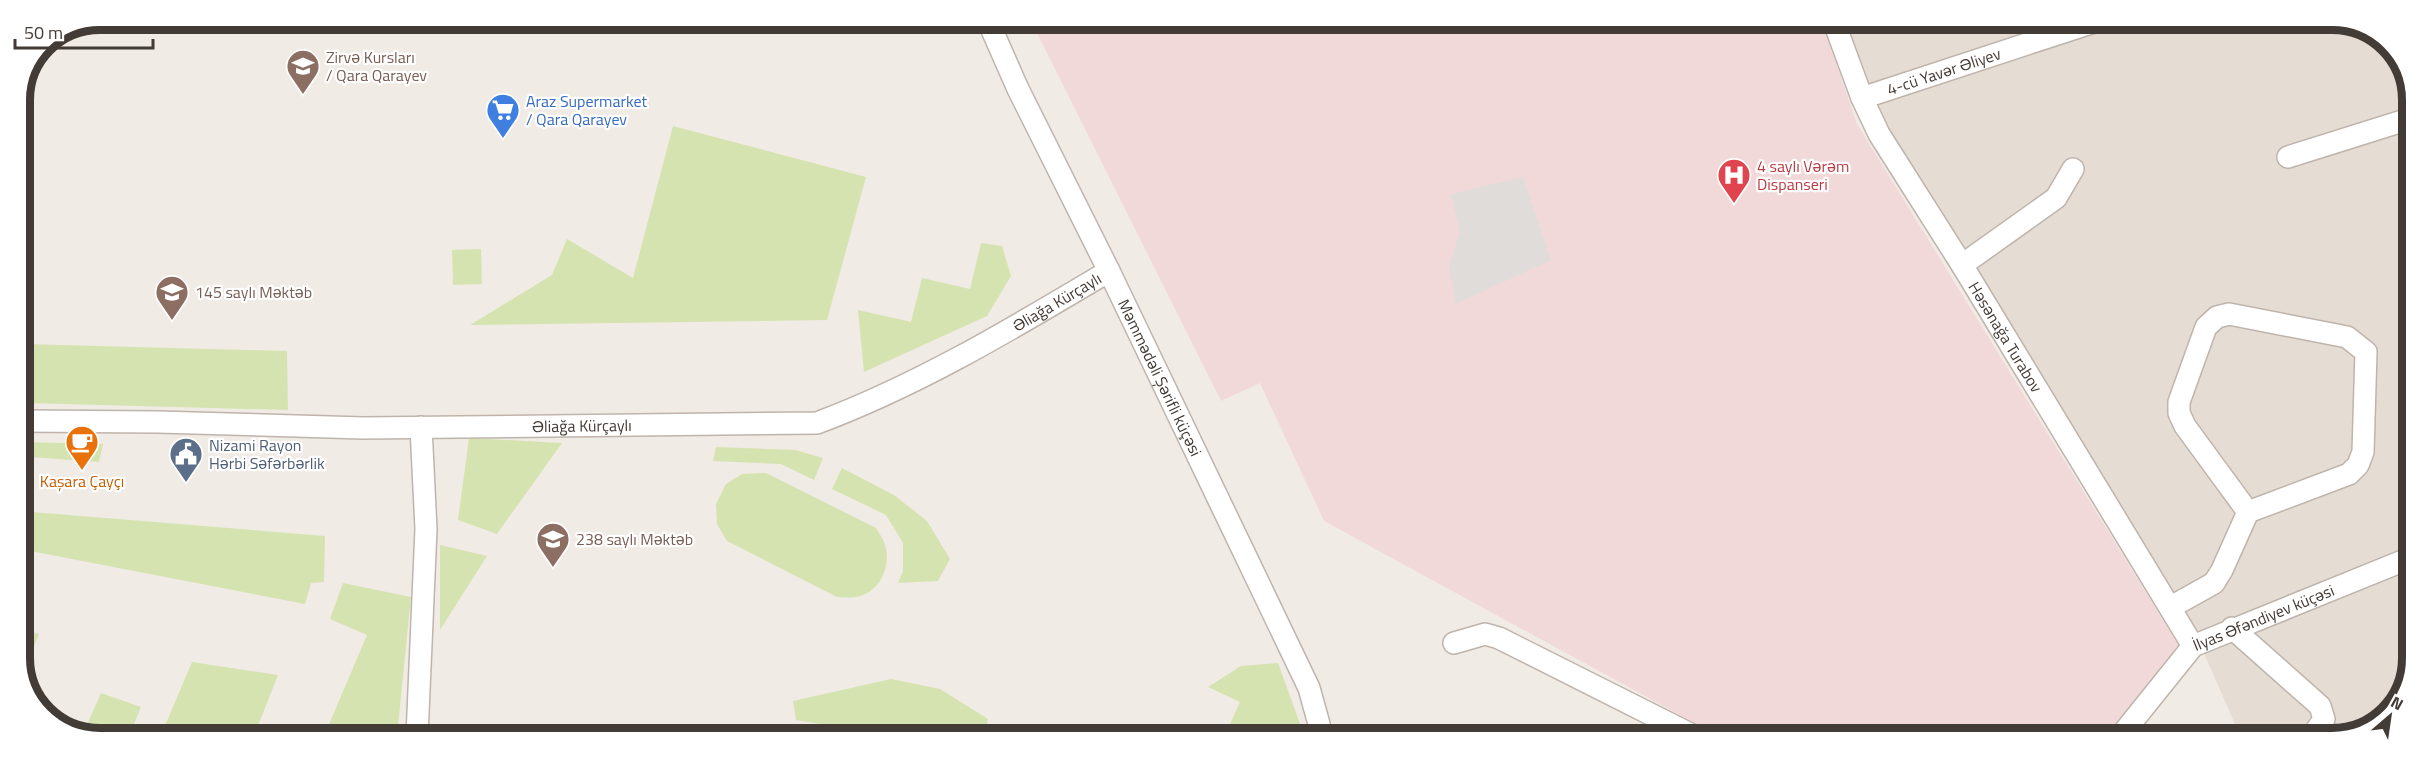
<svg xmlns="http://www.w3.org/2000/svg" width="2432" height="758" font-family="'Titillium Web',sans-serif">
<style>
.residential{fill:#e5dcd3}
.medical{fill:#f1d9da}
.green{fill:#d5e3b0}
.parking{fill:#dfdcda}
.lines{fill:none;stroke-linecap:round;stroke-linejoin:round}
.minor-casing{stroke:#bfb4ab;stroke-width:24}
.minor{stroke:#fff;stroke-width:21}
.labels{text-anchor:middle;dominant-baseline:central;stroke-width:4.5;stroke-linejoin:round;paint-order:stroke}
.education-label{font-size:16px;fill:#785e54;stroke:#fff;text-anchor:start}
.street-label{font-size:16px;fill:#433b35;stroke:#fff}
.shop-label{font-size:16px;fill:#366cbe;stroke:#fff;text-anchor:start}
.health-label{font-size:16px;fill:#be3a42;stroke:#fff;text-anchor:start}
.service-label{font-size:16px;fill:#4e5e75;stroke:#fff;text-anchor:start}
.food-label{font-size:16px;fill:#c56008;stroke:#fff}
.rim{fill:none;stroke:#433b35;stroke-width:8}
</style>
<rect width="100%" height="100%" fill="#f1ebe5"/>
<!-- residential -->
<path class="residential" d="M1845,22H2353L2396,51L2412,94L2410,679L2381,722L2333,738H2241L2196,635L1889,135Z"/>
<!-- medical -->
<path class="medical" d="M1031,21L1822,22L1857,124L2180,648L2103,738H1722L1324,521L1260,383L1221,401Z"/>
<!-- green -->
<path class="green" d="M673,126L866,177L827,320L470,325L552,275L567,239L633,278Z
M981,243L1002,246L1011,276L987,316L864,372L858,310L911,322L922,278L970,289Z
M481,249L482,284L453,285L452,250Z
M25,344L287,351L288,410L28,403Z
M469,438L562,443L497,534L458,520Z
M20,442L103,444L99,462L30,457L28,482L20,481Z
M716,447L795,450L823,458L814,480L781,464L713,461Z
M842,468L894,495L927,521L950,559L938,581L898,583L903,571V543L886,515L832,489Z
M766,473L876,528C879,533 884,540 885,545C891,563 882,587 865,594C856,599 846,597 837,597L727,541L717,524L716,504L726,484L742,474Z
M20,511L325,536L324,582L311,583L305,604L20,549Z
M440,545L487,556L440,630Z
M343,583L411,597L397,736H324L367,635L330,619Z
M20,629L39,634L23,674L20,664Z
M192,662L278,675L254,736H183L164,728Z
M1278,663L1303,732V737H1224L1240,702L1208,687L1241,666Z
M891,679L940,689L988,719L985,737H898L796,720L793,701Z
M101,693L141,707L129,736H82Z"/>
<!-- parking -->
<path class="parking" d="M1523,177L1551,260L1456,304L1449,266L1460,231L1451,194Z"/>
<g class="lines">
<defs>
<g id="minor">
<path id="s1" d="M988,21L1018,89L1109,271L1309,688L1319,724L1321,737"/>
<path id="s2" d="M1834,22L1862,98L1879,134L1962,265L2193,646"/>
<path id="s3" d="M1862,98L2094,22"/>
<path d="M2288,157L2412,118"/>
<path d="M1962,265L2056,198L2073,169"/>
<path id="s4" d="M20,421L158,422L363,428L817,423C919,385 1015,327 1109,271"/>
<path d="M2171,607L2214,583L2222,570L2248,512L2349,474L2358,465L2363,452L2366,352L2347,337L2229,314L2217,317L2206,327L2179,402V413L2185,426L2248,512"/>
<path d="M2232,628L2320,706L2324,719L2311,738"/>
<path d="M1454,643L1485,634L1499,638L1698,738"/>
<path d="M417,736L426,529L421,427"/>
<path id="s5" d="M2119,738L2193,646L2410,558"/>
</g>
</defs>
<!-- minor casing -->
<use href="#minor" class="minor-casing"/>
<!-- minor -->
<use href="#minor" class="minor"/>
</g>
<!-- icons -->
<defs>
<symbol id="university-pin" viewBox="-11 -11 22 30"><path d="M0 17L-7.5 6A9.5 9.5 0 1 1 7.5 6Z" fill="#8d6e63" stroke="#fff"/><path d="M0-5L7-2L0 1L-7-2ZM-4 1L0 2.5L4 1V4Q0 6-4 4Z" fill="#fff"/></symbol>
<symbol id="supermarket-pin" viewBox="-11 -11 22 30"><path d="M0 17L-7.5 6A9.5 9.5 0 1 1 7.5 6Z" fill="#3f7fe0" stroke="#fff"/><path d="M-6-5.5h2.5l.6 2H6L4.5 2H-2.5L-4.4-4H-6ZM-1.5 3.2a1.3 1.3 0 1 0 .1 0ZM3 3.2a1.3 1.3 0 1 0 .1 0Z" fill="#fff"/></symbol>
<symbol id="hospital-pin" viewBox="-11 -11 22 30"><path d="M0 17L-7.5 6A9.5 9.5 0 1 1 7.5 6Z" fill="#e0444e" stroke="#fff"/><path d="M-5-5h3v3.5h4V-5h3V5h-3V1.5h-4V5h-3Z" fill="#fff"/></symbol>
<symbol id="school-pin" viewBox="-11 -11 22 30"><path d="M0 17L-7.5 6A9.5 9.5 0 1 1 7.5 6Z" fill="#8d6e63" stroke="#fff"/><path d="M0-5L7-2L0 1L-7-2ZM-4 1L0 2.5L4 1V4Q0 6-4 4Z" fill="#fff"/></symbol>
<symbol id="cafe-pin" viewBox="-11 -11 22 30"><path d="M0 17L-7.5 6A9.5 9.5 0 1 1 7.5 6Z" fill="#e8710a" stroke="#fff"/><path d="M-5.5-4.5H6V0H3Q3 3.5 0 3.5H-2.5Q-5.5 3.5-5.5 0ZM3-3.2v2h1.7v-2ZM-6 4.5H4V6H-6Z" fill="#fff"/></symbol>
<symbol id="civic-pin" viewBox="-11 -11 22 30"><path d="M0 17L-7.5 6A9.5 9.5 0 1 1 7.5 6Z" fill="#5c6f8a" stroke="#fff"/><path d="M-.6-6.5H3V-4.5H.6V-3L4-1V1h2V6H-6V1h2V-1L-.6-3ZM-1.2 2.5V6h2.4V2.5Z" fill="#fff"/></symbol>
</defs>
<g fill-rule="evenodd">
<use href="#university-pin" x="284" y="47" width="38" height="52"/>
<use href="#supermarket-pin" x="484" y="91" width="38" height="52"/>
<use href="#hospital-pin" x="1715" y="156" width="38" height="52"/>
<use href="#school-pin" x="153" y="273" width="38" height="52"/>
<use href="#cafe-pin" x="63" y="423" width="38" height="52"/>
<use href="#civic-pin" x="167" y="435" width="38" height="52"/>
<use href="#school-pin" x="534" y="520" width="38" height="52"/>
</g>
<g class="labels">
<!-- education labels -->
<g class="education-label">
<text x="326" y="57">Zirvə Kursları<tspan x="326" dy="18">/ Qara Qarayev</tspan></text>
<text x="195" y="292">145 saylı Məktəb</text>
<text x="576" y="539">238 saylı Məktəb</text>
</g>
<!-- street labels -->
<g class="street-label">
<text stroke="none"><textPath href="#s3" startOffset="86">4-cü Yavər Əliyev</textPath></text>
<text stroke="none"><textPath href="#s4" startOffset="1066">Əliağa Kürçaylı</textPath></text>
<text stroke="none"><textPath href="#s2" startOffset="360">Həsənağa Turabov</textPath></text>
<text stroke="none"><textPath href="#s1" startOffset="396">Məmmədəli Şərifli küçəsi</textPath></text>
<text stroke="none"><textPath href="#s4" startOffset="562">Əliağa Kürçaylı</textPath></text>
<text stroke="none"><textPath href="#s5" startOffset="194">İlyas Əfəndiyev küçəsi</textPath></text>
</g>
<!-- shop labels -->
<g class="shop-label">
<text x="526" y="101">Araz Supermarket<tspan x="526" dy="18">/ Qara Qarayev</tspan></text>
</g>
<!-- health labels -->
<g class="health-label">
<text x="1757" y="166">4 saylı Vərəm<tspan x="1757" dy="18">Dispanseri</tspan></text>
</g>
<!-- service labels -->
<g class="service-label">
<text x="209" y="445">Nizami Rayon<tspan x="209" dy="18">Hərbi Səfərbərlik</tspan></text>
</g>
<!-- food labels -->
<g class="food-label">
<text x="82" y="481">Kaşara Çayçı</text>
</g>
</g>
<!-- crop -->
<path d="M0 0H2432V758H0ZM100 30H2332A70 70 0 0 1 2402 100V658A70 70 0 0 1 2332 728H100A70 70 0 0 1 30 658V100A70 70 0 0 1 100 30Z" fill="#fff" fill-rule="evenodd"/>
<path class="rim" d="M100 30H2332A70 70 0 0 1 2402 100V658A70 70 0 0 1 2332 728H100A70 70 0 0 1 30 658V100A70 70 0 0 1 100 30Z"/>
<!-- north arrow -->
<g transform="translate(2390 716) rotate(29)" stroke="#ffffff" stroke-width="4.5" paint-order="stroke">
<path d="M0-4.5L10 22L0 15L-10 22Z" fill="#433b35"/>
<text y="-9" font-size="16" font-weight="bold" text-anchor="middle" fill="#433b35">N</text>
</g>
<!-- scale -->
<path d="M15 39v9h138v-9" fill="none" stroke="#433b35" stroke-width="3"/>
<text x="24" y="39" font-size="18" fill="#433b35" stroke="#ffffff" stroke-width="4.5" paint-order="stroke">50 m</text>
</svg>
